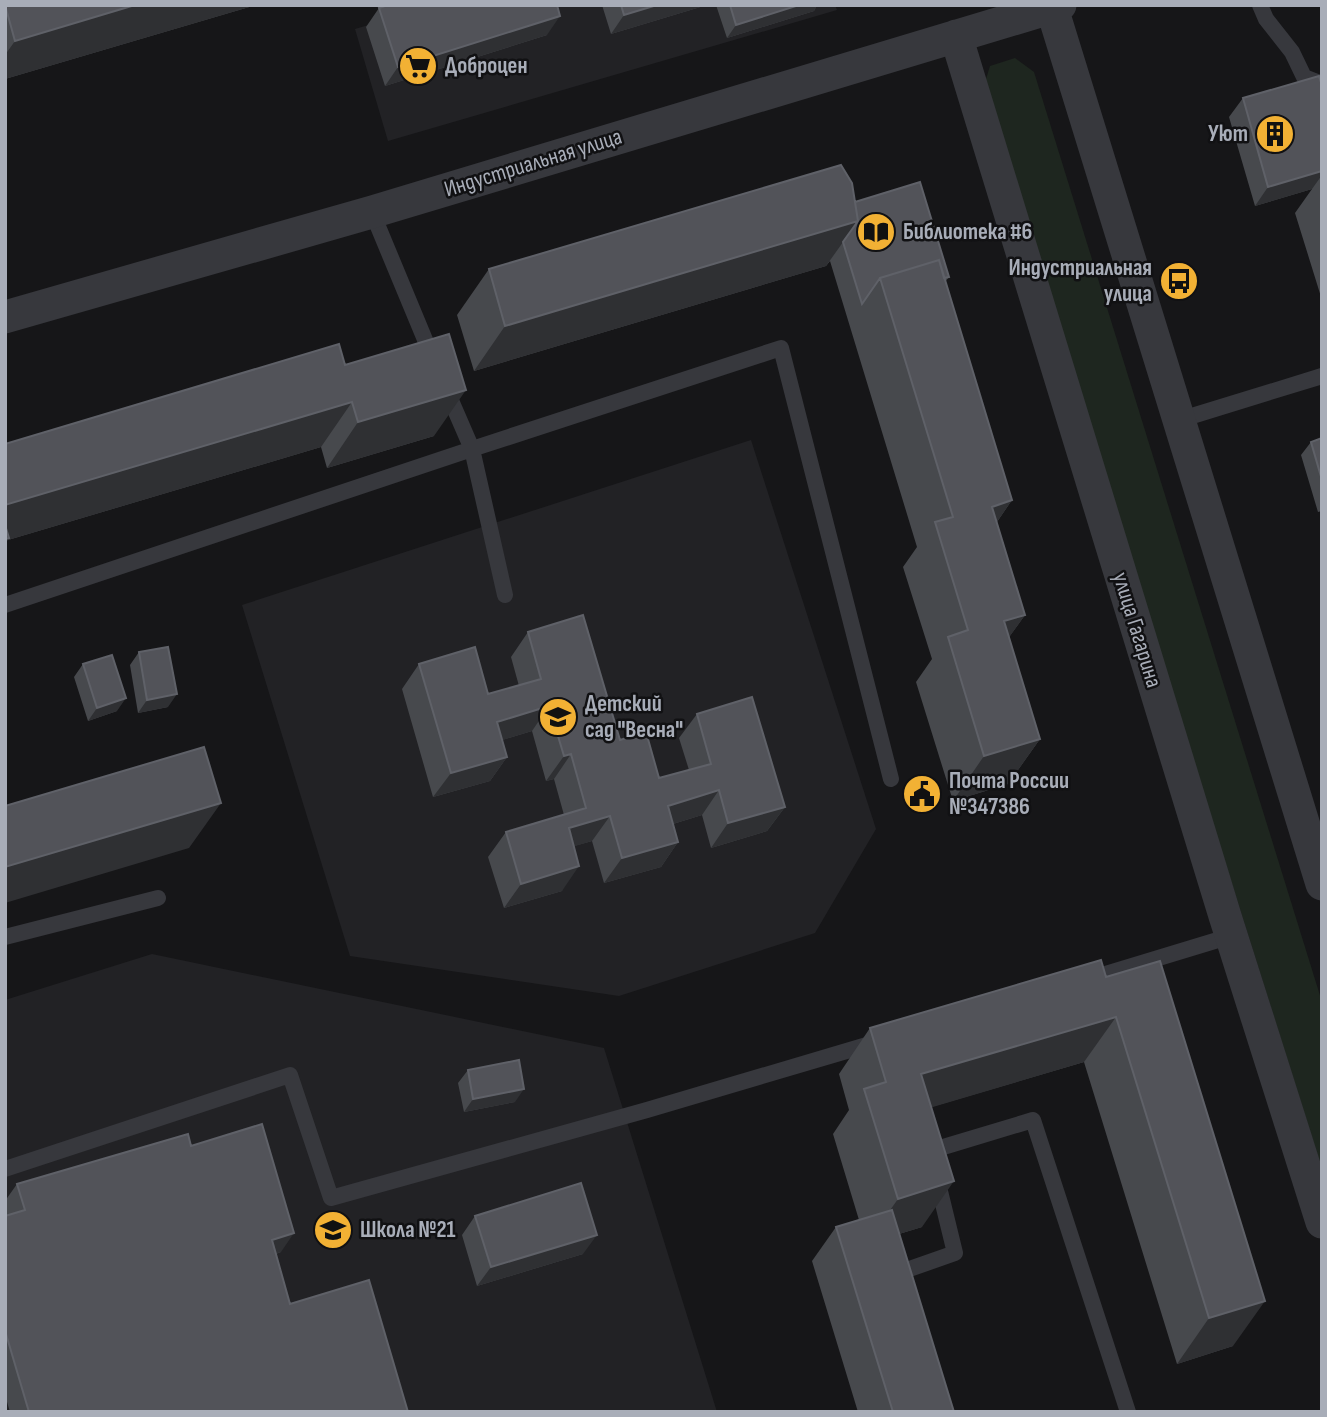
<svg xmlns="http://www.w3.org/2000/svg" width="1327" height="1417" font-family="'Sofia Sans Condensed',sans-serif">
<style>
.built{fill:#222225}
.green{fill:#1e261f}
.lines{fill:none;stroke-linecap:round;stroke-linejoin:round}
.service{stroke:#37383d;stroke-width:16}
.minor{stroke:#37383d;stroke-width:33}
.wall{fill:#47494d}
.shaded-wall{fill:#2f3033}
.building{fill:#525359;stroke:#5f6168;stroke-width:2}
.labels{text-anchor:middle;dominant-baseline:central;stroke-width:5;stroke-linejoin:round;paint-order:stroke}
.poi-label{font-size:23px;font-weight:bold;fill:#a8adb8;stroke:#111113;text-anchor:start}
.street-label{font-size:23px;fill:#a8adb8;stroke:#111113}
</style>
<rect width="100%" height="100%" fill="#161618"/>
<!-- built -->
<path class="built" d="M436,5H835L837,10L388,141L355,29Z
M751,440L876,829L815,933L619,996L350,956L242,605Z
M152,954L604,1048L717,1412H5V1000Z"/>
<!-- green -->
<path class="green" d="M1015,58L1034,72L1322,1002V1169L982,92L990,66Z"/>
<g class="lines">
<!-- service -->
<path class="service" d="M1260,5L1266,19L1292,52L1304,77L1322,84
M372,212L433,359
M446,389L472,449L781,348L891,779
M1179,420L1322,376
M5,605L472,449L505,595
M5,937L158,898
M1086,980L1231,936
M931,1158L930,1151L1033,1120L1128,1412
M5,1169L290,1075L331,1198L647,1110L877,1042
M900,1279L898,1273L955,1253L937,1179"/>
<!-- minor -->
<path class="minor" d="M1051,5L1322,884
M956,36L1225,916L1322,1222
M5,317L372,212L1060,5"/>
</g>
<!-- wall -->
<path class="wall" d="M5,5H256L5,79Z
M602,5H707L611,34Z
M716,5H817L814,11L727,38Z
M379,8L547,35L385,86L366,27Z
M1322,86V300L1295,213L1312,189L1255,206L1229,117L1243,98Z
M855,202L949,277L945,282L1012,500L997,522L1025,615L1009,637L1040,739L1008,784L953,801L916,682L932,659L903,567L917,547L830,261L826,266L474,371L457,315L489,269Z
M345,365L434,436L327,468L321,447L8,540L5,444Z
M1322,438V511L1318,512L1301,455L1311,442Z
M528,632L620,740L659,778L689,770L679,738L697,714L785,807L767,831L711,848L702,815L673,824L678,842L661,867L604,883L592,841L574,846L562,891L504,908L488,857L506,832L564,815L554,779L546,781L532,731L502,740L507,757L490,781L433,797L402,689L419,664L488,694L519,686L511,657Z
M139,652L168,707L138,713L130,665Z
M83,664L117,711L88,721L74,677Z
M1106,977L1233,1346L1177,1364L1084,1062L931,1107L922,1227L899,1234L954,1412H858L812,1261L836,1227L859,1220L833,1134L849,1110L839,1074L870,1028Z
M468,1070L515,1102L464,1112L458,1083Z
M191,1146L281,1252L276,1254L290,1304L408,1412H10L5,1395V1216L7,1215L5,1210V1201L17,1184Z
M475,1216L583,1254L477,1286L462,1235Z"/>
<!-- shaded-wall -->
<path class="shaded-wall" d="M135,5H256L5,79V55L15,41Z
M657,5H707L611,34L624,15Z
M799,5H817L814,11L727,38L736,25Z
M560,16L547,35L385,86L398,67Z
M1322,171V175L1312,189L1255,206L1268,187Z
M858,221L826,266L474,371L505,326Z
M466,390L434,436L327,468L358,422Z
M352,402L321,447L8,540L5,543V505Z
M1012,500L981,545L992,507Z
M1025,615L993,660L1004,621Z
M177,694L168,707L138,713L147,700Z
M126,698L117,711L88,721L97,708Z
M549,706L532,731L479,747L497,722Z
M1040,739L1008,784L953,801L984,756Z
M571,754L554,779L546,781L564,756Z
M507,757L490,781L433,797L451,773Z
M719,790L702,815L650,831L668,806Z
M221,803L189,848L5,903V867Z
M785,807L767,831L711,848L728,823Z
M610,816L592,841L552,853L569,828Z
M678,842L661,867L604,883L622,858Z
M579,866L562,891L504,908L521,884Z
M1116,1017L1084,1062L889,1120L921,1074Z
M524,1089L515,1102L464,1112L473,1099Z
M954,1181L922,1227L866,1244L898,1199Z
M294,1233L281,1252L258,1259L272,1240Z
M597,1235L583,1254L477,1286L491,1267Z
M1265,1301L1233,1346L1177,1364L1209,1318Z"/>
<!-- building -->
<path class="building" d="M5,5H135L15,41Z
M388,5H557L560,16L398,67L379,8Z
M621,5H657L624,15Z
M730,5H799L736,25Z
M1319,76L1322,86V171L1268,187L1243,98Z
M841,165L852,183L858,221L505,326L489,269Z
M920,182L949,277L944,278L939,260L880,278L862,304L843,242L858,221L855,202Z
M939,260L1012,500L992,507L1025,615L1004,621L1040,739L984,756L948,637L968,630L935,522L953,517L880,278Z
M449,334L466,390L358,422L352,402L5,505V444L339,344L345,365Z
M1322,438V480L1311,442Z
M5,525L9,538L5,539Z
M583,615L620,740L646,732L659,778L711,764L697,714L752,697L785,807L728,823L719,790L668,806L678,842L622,858L610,816L569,828L579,866L521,884L506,832L586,808L571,754L564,756L549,706L497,722L507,757L451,773L419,664L475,647L488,694L541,679L528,632Z
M168,647L177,694L147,700L139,652Z
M112,655L126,698L97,708L83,664Z
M204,747L221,803L5,867V806Z
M1101,960L1106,977L1160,961L1265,1301L1209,1318L1116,1017L921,1074L954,1181L898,1199L864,1089L886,1082L870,1028Z
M519,1060L524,1089L473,1099L468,1070Z
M262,1124L294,1233L272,1240L290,1304L369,1280L408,1412H29L6,1334H5V1216L25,1210L17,1184L188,1134L191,1146Z
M581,1183L597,1235L491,1267L475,1216Z
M892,1210L954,1412H893L836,1227Z"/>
<!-- icons -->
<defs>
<symbol id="supermarket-disc" viewBox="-11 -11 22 22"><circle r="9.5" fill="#f2b134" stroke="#111113"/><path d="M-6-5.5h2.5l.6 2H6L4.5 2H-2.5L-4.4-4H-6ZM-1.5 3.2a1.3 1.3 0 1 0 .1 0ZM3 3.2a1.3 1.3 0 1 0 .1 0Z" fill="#111"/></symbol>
<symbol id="building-disc" viewBox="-11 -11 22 22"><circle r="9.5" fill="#f2b134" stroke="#111113"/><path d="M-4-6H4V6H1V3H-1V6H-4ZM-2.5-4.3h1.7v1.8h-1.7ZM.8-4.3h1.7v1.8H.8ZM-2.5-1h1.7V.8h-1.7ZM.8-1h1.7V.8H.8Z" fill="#111"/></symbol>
<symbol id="library-disc" viewBox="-11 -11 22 22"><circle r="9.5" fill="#f2b134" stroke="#111113"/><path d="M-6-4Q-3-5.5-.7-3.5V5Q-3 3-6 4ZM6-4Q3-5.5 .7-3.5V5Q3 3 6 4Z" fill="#111"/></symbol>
<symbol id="bus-disc" viewBox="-11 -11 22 22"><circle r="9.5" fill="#f2b134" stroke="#111113"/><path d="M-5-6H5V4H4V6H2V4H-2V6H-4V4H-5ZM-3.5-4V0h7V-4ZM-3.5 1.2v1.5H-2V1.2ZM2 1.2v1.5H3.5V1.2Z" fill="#111"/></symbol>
<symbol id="school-disc" viewBox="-11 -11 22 22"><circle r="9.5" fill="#f2b134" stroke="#111113"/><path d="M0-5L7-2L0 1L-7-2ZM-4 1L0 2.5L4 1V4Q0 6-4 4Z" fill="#111"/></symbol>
<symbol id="civic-disc" viewBox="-11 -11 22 22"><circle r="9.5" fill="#f2b134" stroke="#111113"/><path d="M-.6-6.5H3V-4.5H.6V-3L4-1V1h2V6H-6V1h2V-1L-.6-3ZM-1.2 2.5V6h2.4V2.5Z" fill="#111"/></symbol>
</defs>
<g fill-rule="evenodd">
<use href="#supermarket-disc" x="396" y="44" width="44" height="44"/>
<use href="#building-disc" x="1253" y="112" width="44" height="44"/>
<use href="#library-disc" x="854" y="210" width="44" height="44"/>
<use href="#bus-disc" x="1157" y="259" width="44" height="44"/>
<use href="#school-disc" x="536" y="695" width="44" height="44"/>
<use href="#civic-disc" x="900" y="772" width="44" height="44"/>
<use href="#school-disc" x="311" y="1208" width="44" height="44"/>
</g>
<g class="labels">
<!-- poi labels -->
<g class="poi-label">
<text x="445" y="66">Доброцен</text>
<text x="1248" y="134" text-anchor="end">Уют</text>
<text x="903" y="232">Библиотека #6</text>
<text x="1152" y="268" text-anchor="end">Индустриальная<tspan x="1152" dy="26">улица</tspan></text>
<text x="585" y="704">Детский<tspan x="585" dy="26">сад "Весна"</tspan></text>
<text x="949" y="781">Почта России<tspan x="949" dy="26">№347386</tspan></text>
<text x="360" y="1230">Школа №21</text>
</g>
<!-- street labels -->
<g class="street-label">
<text transform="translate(533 163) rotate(-17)">Индустриальная улица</text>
<text transform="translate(1137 630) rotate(73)">улица Гагарина</text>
</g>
</g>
<!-- border -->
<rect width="1327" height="1417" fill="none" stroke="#a8adb8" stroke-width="14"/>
</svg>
